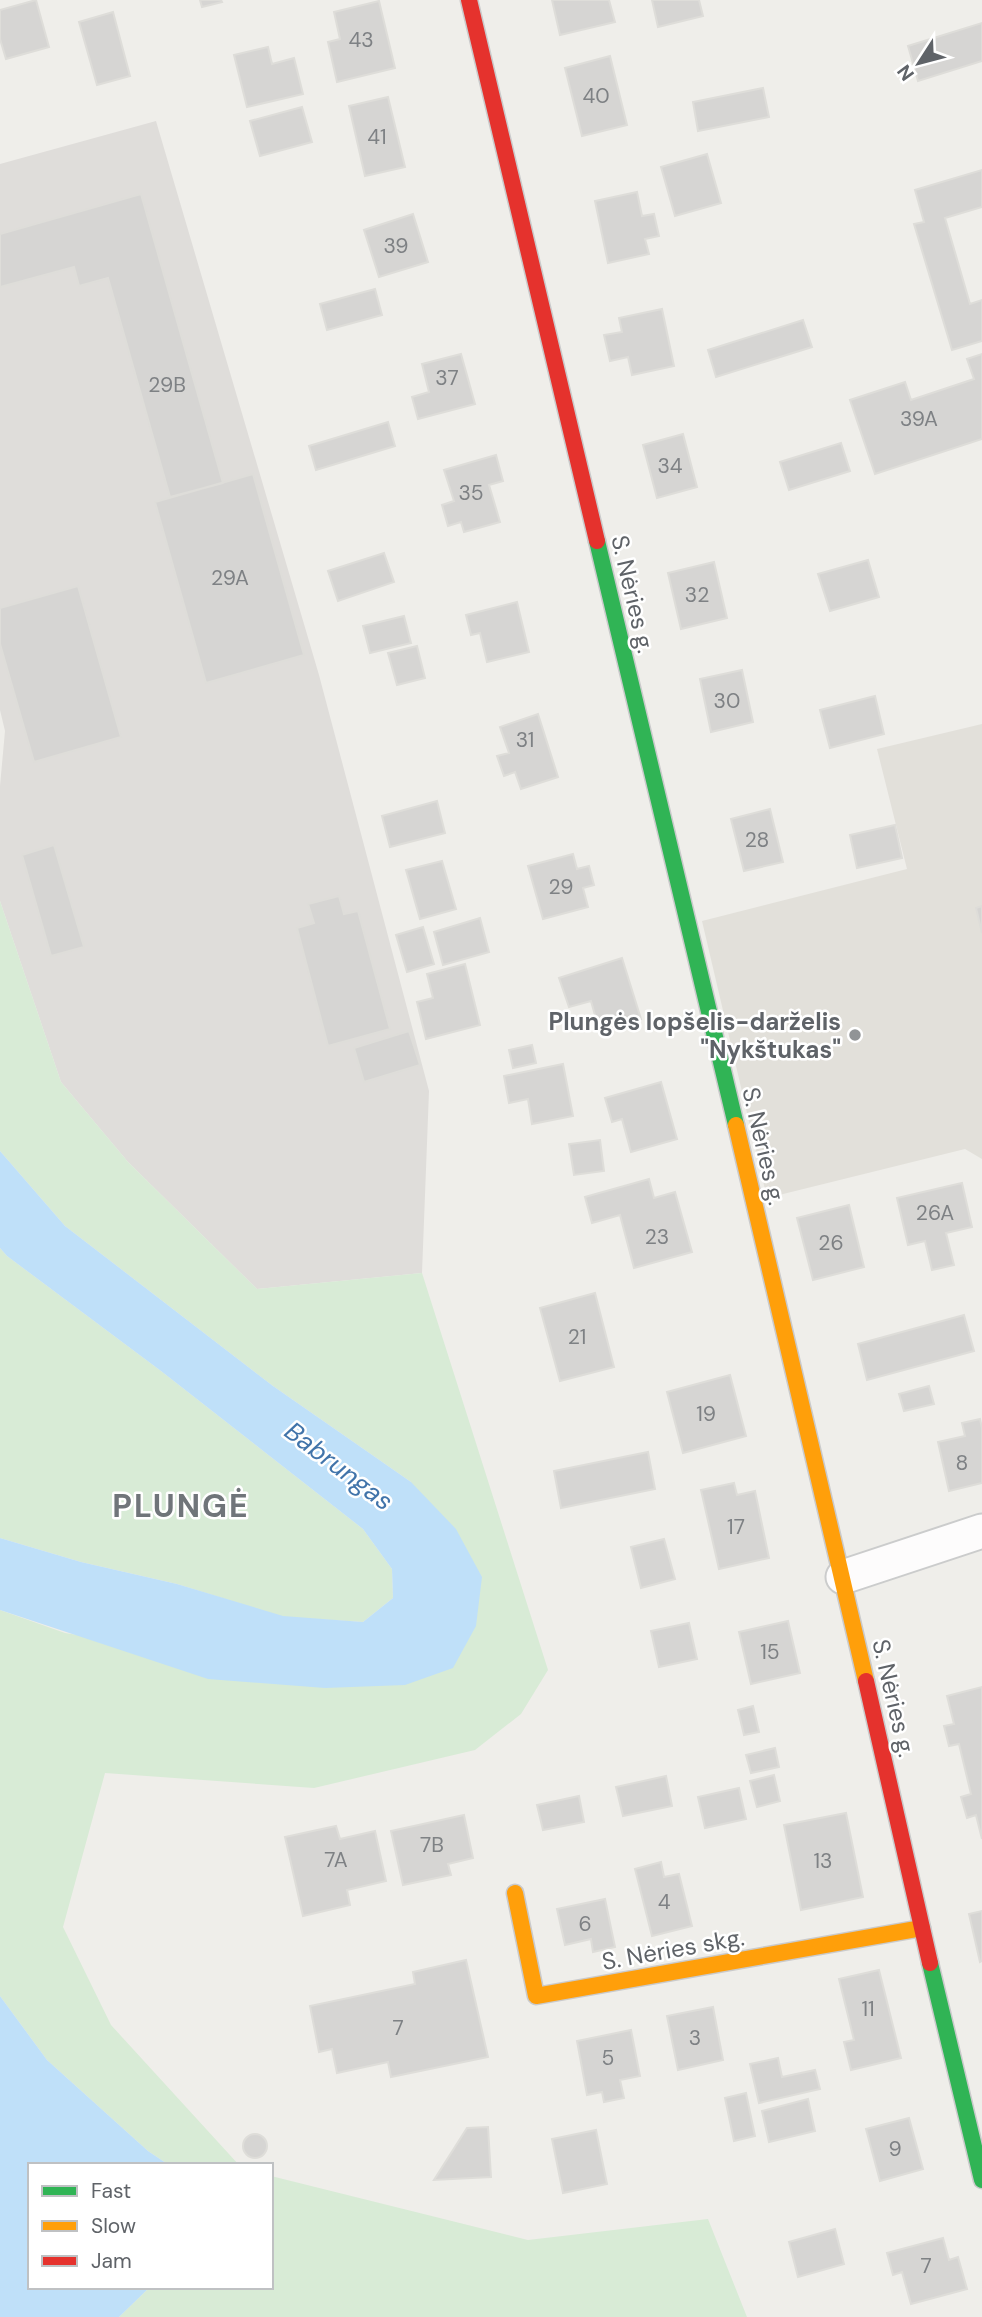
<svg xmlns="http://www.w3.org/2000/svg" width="982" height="2317" font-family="'DM Sans',sans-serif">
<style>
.industrial{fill:#dfddda}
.education{fill:#e2e0da}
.green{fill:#d8ebd6}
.water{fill:#bfe0f9}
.building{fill:#d6d5d3;stroke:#deddd9;stroke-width:2}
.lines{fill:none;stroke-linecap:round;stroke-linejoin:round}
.street-casing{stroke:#cbcccc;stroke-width:37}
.fast-casing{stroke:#cacacb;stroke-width:19}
.slow-casing{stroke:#cacacb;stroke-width:19}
.jam-casing{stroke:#cacacb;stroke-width:19}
.street{stroke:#fdfcfc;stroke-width:33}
.fast{stroke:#30b455;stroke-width:16}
.slow{stroke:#ff9f0a;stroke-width:16}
.jam{stroke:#e5322d;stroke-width:16}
.poi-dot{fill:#919496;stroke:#fff;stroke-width:2.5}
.labels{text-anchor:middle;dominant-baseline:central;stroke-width:5;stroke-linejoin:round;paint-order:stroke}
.number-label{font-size:21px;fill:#7e8184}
.street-label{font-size:24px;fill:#5f6368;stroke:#fff}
.poi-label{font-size:24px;font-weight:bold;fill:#5f6368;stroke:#fff;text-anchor:end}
.water-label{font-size:26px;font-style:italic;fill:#4174aa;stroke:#fff}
.district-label{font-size:32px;font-weight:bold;letter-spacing:2px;fill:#70757a;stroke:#fff}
</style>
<rect width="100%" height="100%" fill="#efeeea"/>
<!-- industrial -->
<path class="industrial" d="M156,121L319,675L429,1091L422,1273L257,1289L128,1162L61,1082L0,901V786L5,731L0,710V164Z"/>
<!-- education -->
<path class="education" d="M982,724V1159L965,1149L767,1198L702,921L907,869L877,749Z"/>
<!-- green -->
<path class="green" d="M0,901L61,1082L128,1162L257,1289L422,1273L548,1670L521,1714L475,1750L314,1788L105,1773L63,1927L111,2025L239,2165H169L148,2151L47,2060L0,1996V1610L65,1633L405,1685L411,1482L273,1386L65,1226L0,1151Z
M0,1248L7,1256L161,1371L363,1529L392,1569L393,1598L363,1622L283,1617L177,1584L81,1562L0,1538Z
M271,2176L528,2240L708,2219L747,2317H119L150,2287H271Z"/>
<!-- water -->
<path class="water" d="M0,1151L65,1226L273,1386L411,1482L456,1529L482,1577L476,1626L453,1668L405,1685L325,1688L208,1679L0,1610V1538L81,1562L177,1584L283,1616L363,1622L393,1598L392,1569L363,1529L161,1371L7,1256L0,1248Z
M0,1996L47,2060L148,2151L169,2165H30V2287H150L119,2317H0Z"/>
<!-- building -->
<path class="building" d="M36,0L49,47L6,59L0,39V10Z
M200,0H221L222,2L202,7Z
M552,0H609L615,22L560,35Z
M652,0H699L703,16L658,27Z
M379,1L395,68L337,82L328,42L340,39L334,12Z
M113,12L130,76L97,85L79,22Z
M982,23V61L918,81L908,46Z
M268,47L272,64L294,58L303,94L247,107L234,55Z
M610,56L627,125L582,136L565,68Z
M763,88L769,117L698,131L693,102Z
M388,97L405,167L365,176L349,106Z
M302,107L312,142L260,156L250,121Z
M707,154L721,203L675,216L661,167Z
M982,170V207L945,218L970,304L982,300V341L952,350L914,224L924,222L915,190Z
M637,192L642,216L654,214L659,236L645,239L649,254L608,263L595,201Z
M141,194L223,483L170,497L108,278L79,286L74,267L0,287V234Z
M413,214L428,262L379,277L364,230Z
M375,289L382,315L327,330L320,304Z
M662,309L674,366L632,375L628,357L610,361L604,335L622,332L619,318Z
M803,320L812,347L716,377L708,350Z
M461,354L475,404L418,419L412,397L429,392L422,364Z
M982,354V439L875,474L850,400L905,382L911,400L974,379L967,359Z
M388,422L395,446L316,470L309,446Z
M683,434L697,487L657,498L643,445Z
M841,443L850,471L789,490L780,462Z
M496,455L503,481L489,485L500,522L464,532L461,522L448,526L442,505L454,501L444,470Z
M253,474L304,655L206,683L155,502Z
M384,553L394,582L338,601L328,571Z
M868,560L879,597L830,611L818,574Z
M714,562L727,618L681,629L668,573Z
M78,586L121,737L34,762L0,644V608Z
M517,602L529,652L487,662L480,633L471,635L466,615Z
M404,616L411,643L370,653L363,626Z
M417,646L425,678L397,685L388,653Z
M742,670L753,722L711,732L700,679Z
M875,696L884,734L830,748L820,710Z
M538,714L558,777L521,789L515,772L504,776L497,756L509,753L500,727Z
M437,801L445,833L390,847L382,816Z
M770,809L783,862L744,871L731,819Z
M895,825L902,858L857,868L850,835Z
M54,845L84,947L51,956L22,855Z
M573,854L577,869L589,866L594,885L583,888L588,907L543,919L528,866Z
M442,861L456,909L420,919L406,870Z
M339,896L344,914L358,911L390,1029L328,1046L297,928L314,923L308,904Z
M982,906V933L976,908Z
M480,918L489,952L443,965L434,932Z
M423,927L434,964L407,972L396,935Z
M622,958L641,1019L600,1033L591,1001L569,1007L559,978Z
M465,964L480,1025L426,1039L417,1002L433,998L427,974Z
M409,1031L420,1065L364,1082L354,1048Z
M532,1045L536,1063L513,1068L509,1050Z
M563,1064L573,1116L532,1124L528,1099L509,1103L504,1076Z
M661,1082L677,1139L631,1152L622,1119L612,1122L605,1098Z
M600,1140L604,1171L574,1175L569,1144Z
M649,1179L654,1198L675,1192L692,1252L634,1268L620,1215L592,1223L585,1197Z
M962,1183L972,1227L946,1233L954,1265L932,1270L925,1241L908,1245L897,1198Z
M849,1205L864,1267L813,1280L797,1218Z
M595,1293L614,1367L560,1381L540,1308Z
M964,1315L974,1351L867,1380L858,1344Z
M730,1375L746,1436L683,1453L667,1392Z
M929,1386L934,1404L904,1411L899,1394Z
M980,1419L982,1428V1483L949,1491L938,1442L965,1436L962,1423Z
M648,1452L655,1489L561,1508L554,1471Z
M734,1483L737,1495L755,1491L769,1558L719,1569L701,1490Z
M664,1539L675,1579L641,1588L631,1547Z
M788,1621L800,1673L751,1684L739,1632Z
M689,1623L697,1659L659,1667L651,1631Z
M982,1687V1839L976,1815L967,1818L961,1797L971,1794L959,1744L949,1746L944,1726L954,1724L947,1696Z
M753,1706L759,1732L744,1735L738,1710Z
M775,1748L779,1767L751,1773L746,1755Z
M774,1775L780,1801L757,1807L750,1781Z
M666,1776L672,1806L623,1816L616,1787Z
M739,1788L746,1819L705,1828L698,1797Z
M579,1796L584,1822L543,1830L537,1805Z
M846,1813L863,1897L801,1910L784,1825Z
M464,1815L473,1858L448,1864L451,1875L403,1885L391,1831Z
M336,1826L340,1839L375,1831L386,1881L347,1890L350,1905L303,1916L285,1837Z
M661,1862L664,1877L679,1874L692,1926L652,1936L635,1869Z
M605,1899L615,1947L593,1952L591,1939L565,1945L557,1909Z
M982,1911V1961L980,1962L969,1914Z
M466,1960L488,2057L391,2077L388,2062L337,2073L332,2049L319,2052L310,2006L415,1984L413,1972Z
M879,1970L901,2058L851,2070L844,2042L854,2040L839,1979Z
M713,2007L723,2060L678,2070L667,2016Z
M631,2030L640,2076L620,2080L624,2098L604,2102L602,2092L587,2095L577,2041Z
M778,2058L782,2077L815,2070L820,2089L759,2103L750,2064Z
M746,2093L755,2136L734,2141L725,2098Z
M808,2099L815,2131L769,2142L762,2111Z
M909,2118L923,2169L880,2181L866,2129Z
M488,2127L491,2177L434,2180L467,2128Z
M596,2130L607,2184L563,2193L552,2139Z
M243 2146a12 12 0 1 1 24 0a12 12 0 1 1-24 0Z
M835,2229L844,2264L798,2277L789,2242Z
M943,2238L949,2260L958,2257L967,2289L911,2304L902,2272L893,2275L887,2253Z"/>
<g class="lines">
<defs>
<path id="street" d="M843,1577L982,1531"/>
<path id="fast" d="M597,541L736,1125
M930,1963L982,2180"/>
<path id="slow" d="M736,1125L866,1681
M515,1893L536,1996L922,1928"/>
<path id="jam" d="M469,0L597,541
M866,1681L930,1963"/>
</defs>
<!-- street casing -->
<use href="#street" class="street-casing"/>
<!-- fast casing -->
<use href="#fast" class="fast-casing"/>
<!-- slow casing -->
<use href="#slow" class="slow-casing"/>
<!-- jam casing -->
<use href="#jam" class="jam-casing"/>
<!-- street -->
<use href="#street" class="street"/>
<!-- fast -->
<use href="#fast" class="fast"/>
<!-- slow -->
<use href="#slow" class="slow"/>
<!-- jam -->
<use href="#jam" class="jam"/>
</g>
<!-- markers -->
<circle class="poi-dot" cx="855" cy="1035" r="7"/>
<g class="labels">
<!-- number labels -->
<g class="number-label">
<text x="361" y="40">43</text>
<text x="596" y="96">40</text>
<text x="377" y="137">41</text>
<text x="396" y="246">39</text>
<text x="447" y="378">37</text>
<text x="167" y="385">29B</text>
<text x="919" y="419">39A</text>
<text x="670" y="466">34</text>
<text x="471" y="493">35</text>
<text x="230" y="578">29A</text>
<text x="697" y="595">32</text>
<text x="727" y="701">30</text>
<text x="525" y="740">31</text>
<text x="757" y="840">28</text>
<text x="561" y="887">29</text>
<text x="935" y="1213">26A</text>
<text x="657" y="1237">23</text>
<text x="831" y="1243">26</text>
<text x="577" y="1337">21</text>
<text x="706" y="1414">19</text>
<text x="962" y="1463">8</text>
<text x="736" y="1527">17</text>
<text x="770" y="1652">15</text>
<text x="432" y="1845">7B</text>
<text x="336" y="1860">7A</text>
<text x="823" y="1861">13</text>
<text x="664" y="1902">4</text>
<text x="585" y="1924">6</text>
<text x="868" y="2009">11</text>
<text x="398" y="2028">7</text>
<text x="695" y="2038">3</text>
<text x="608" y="2058">5</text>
<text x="895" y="2149">9</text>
<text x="926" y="2266">7</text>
</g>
<!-- street labels -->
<g class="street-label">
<text transform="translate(633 594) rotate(77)">S. Nėries g.</text>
<text transform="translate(764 1146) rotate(77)">S. Nėries g.</text>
<text transform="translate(894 1698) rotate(77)">S. Nėries g.</text>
<text transform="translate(673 1949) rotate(-10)">S. Nėries skg.</text>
</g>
<!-- poi labels -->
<g class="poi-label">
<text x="841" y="1021">Plungės lopšelis-darželis<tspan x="841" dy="28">"Nykštukas"</tspan></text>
</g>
<!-- water labels -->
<g class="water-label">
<text transform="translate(339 1466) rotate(37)">Babrungas</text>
</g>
<!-- district labels -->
<g class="district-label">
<text x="181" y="1506">PLUNGĖ</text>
</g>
</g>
<!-- legend -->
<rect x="28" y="2163" width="245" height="126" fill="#ffffff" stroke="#bfc1c3" stroke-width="2"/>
<rect x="42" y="2186" width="35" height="10" fill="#30b455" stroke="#bfc1c3" stroke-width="2"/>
<text x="91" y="2198" font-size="21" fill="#5f6368">Fast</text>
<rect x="42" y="2221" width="35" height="10" fill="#ff9f0a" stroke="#bfc1c3" stroke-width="2"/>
<text x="91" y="2233" font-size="21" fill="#5f6368">Slow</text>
<rect x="42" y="2256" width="35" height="10" fill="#e5322d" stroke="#bfc1c3" stroke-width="2"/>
<text x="91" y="2268" font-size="21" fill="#5f6368">Jam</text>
<!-- north arrow -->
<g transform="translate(919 63) rotate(234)" stroke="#ffffff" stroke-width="5" paint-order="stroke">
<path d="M0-5L12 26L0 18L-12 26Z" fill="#5f6368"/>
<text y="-10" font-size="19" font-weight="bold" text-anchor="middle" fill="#5f6368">N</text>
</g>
</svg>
